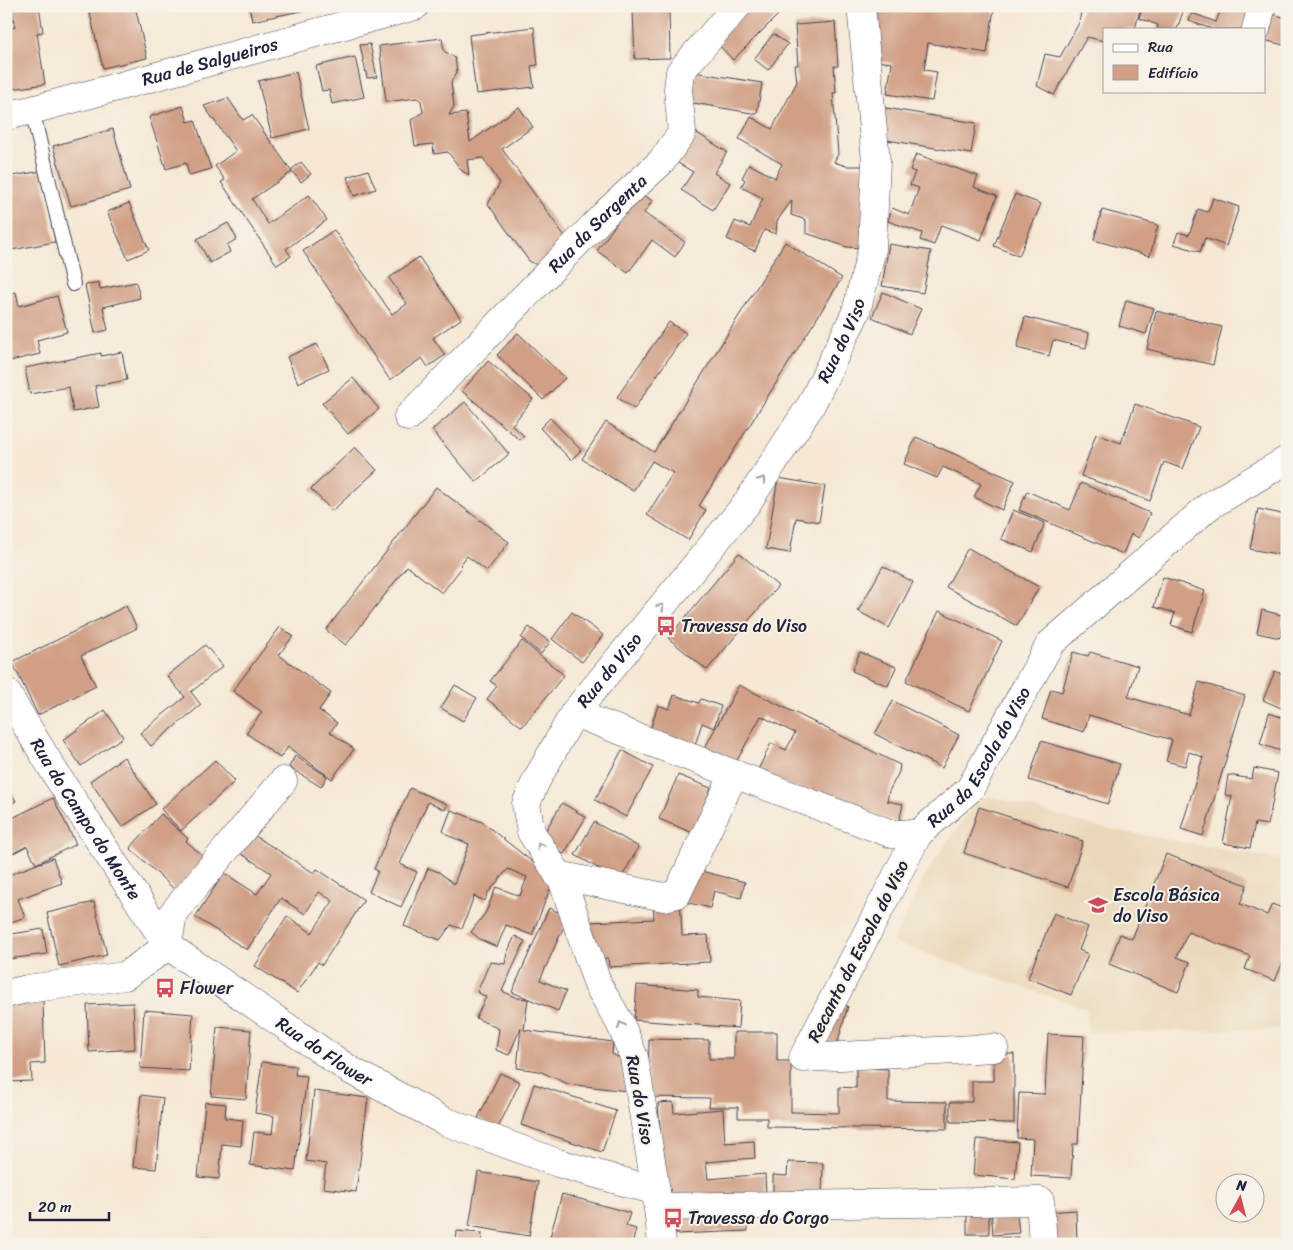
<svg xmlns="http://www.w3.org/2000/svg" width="1293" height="1250" font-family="Sriracha,sans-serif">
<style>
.built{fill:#ebd8ba}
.building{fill:#d09f85}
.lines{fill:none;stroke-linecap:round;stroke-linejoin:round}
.lane-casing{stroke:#424052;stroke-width:16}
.street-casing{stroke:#424052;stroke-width:29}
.secondary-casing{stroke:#424052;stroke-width:29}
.lane{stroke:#fff;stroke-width:14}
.street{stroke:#fff;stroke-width:28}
.secondary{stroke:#fff;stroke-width:28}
.oneway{stroke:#9c9ca7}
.labels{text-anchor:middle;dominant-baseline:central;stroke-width:4;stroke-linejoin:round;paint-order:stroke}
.street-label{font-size:18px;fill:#22223b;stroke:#f7f3e8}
.poi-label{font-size:18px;fill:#22223b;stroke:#f7f3e8;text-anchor:start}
</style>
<rect width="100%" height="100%" fill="#f7f3e8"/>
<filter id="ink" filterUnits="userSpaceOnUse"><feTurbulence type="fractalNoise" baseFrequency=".02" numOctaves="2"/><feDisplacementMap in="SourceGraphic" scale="10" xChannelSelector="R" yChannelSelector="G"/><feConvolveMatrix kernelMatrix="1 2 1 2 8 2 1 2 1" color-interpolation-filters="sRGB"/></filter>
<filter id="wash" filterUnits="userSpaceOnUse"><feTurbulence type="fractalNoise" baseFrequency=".0096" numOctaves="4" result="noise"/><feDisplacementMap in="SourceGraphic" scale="20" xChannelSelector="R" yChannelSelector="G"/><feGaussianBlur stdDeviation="1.12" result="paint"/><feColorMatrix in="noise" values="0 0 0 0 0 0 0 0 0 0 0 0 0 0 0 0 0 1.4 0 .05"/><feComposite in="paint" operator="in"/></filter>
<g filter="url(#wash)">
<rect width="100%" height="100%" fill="#f6e8d5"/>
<!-- built -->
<path class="built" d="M990,796L1098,827L1287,861V1029L1088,1033L1087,1009L892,942L929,868L975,803Z"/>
<g id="blocks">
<!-- building -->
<path class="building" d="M11,6H39L43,32L37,33L45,84L6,90V29L15,27Z
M88,6H135L147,58L103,68Z
M249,6H320L321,7L252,21Z
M748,6H787L733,60L714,40Z
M877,6H984L994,9L987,53L928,43L924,70L937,72L932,101L887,94L892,63L868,60Z
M1082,6H1141L1135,29H1104V41L1087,37L1054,95L1037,86L1045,54L1060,57L1079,23Z
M1143,6L1159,8V6H1185L1177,29H1157L1158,25L1139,18Z
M1222,6H1255L1246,29H1212L1189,21L1192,13L1216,22Z
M669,10L670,58L635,59L633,11Z
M1264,12L1287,18V46L1264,40Z
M835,22L838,66H834L836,93H833L838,154L834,162L846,166H864V248L847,247L806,233V220L791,215L792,200L777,221L776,234L764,230L755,251L727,239L735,221L750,227L763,198L741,187L745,180L742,178L749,164L775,178L782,164L739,139L751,117L772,129L797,82L795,65H798L795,25Z
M534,27L538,65L531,66L534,87L476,94L469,35Z
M773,34L788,44L768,70L754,59Z
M442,38L444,51L455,58L457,72L451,82L454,106L449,115L466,113L470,142L519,107L533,127L502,149L566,238L539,266L529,261L488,204L500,183L483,158L467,160L469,175L462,171L448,152L434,154L433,144L415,146L411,120L423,112L421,101L417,98L386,102L379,46Z
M370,44L377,77L367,78L360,45Z
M355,57L364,97L332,104L329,90L322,91L316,66Z
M687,71L762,83L757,114L682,101Z
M296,72L309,129L272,138L258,81Z
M228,98L243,120L252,115L292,172L252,199L268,224L309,195L327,220L286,249L291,256L277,265L221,182L225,180L215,166L236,151L204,106Z
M183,106L188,122L195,120L211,169L189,175L186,163L166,169L149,117Z
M880,107L976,123L971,154L875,138Z
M113,129L130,190L71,206L53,146Z
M694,131L727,152L714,173L730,183L713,210L681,190L693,172L675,161Z
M916,154L978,176L974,187L997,196L981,240L941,225L934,245L920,240L922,233L888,221L892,208L909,215L919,188L910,185L915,172L910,170Z
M301,162L311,174L301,182L291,170Z
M368,170L376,189L354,196L347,177Z
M42,171L55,242L6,251V177Z
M639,191L652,201L644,213L685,242L675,257L652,240L628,273L597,251Z
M1015,194L1041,204L1019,256L994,246Z
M1213,198L1239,207L1226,246L1205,238L1200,252L1174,244L1178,232L1189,235L1198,209L1208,212Z
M129,203L149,250L128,259L107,212Z
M1102,210L1158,225L1150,256L1094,240Z
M228,223L237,239L227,245L230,252L210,263L197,239Z
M334,230L392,314L407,304L389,278L419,257L461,319L433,338L445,355L428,367L422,358L390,380L303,251Z
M785,242L842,278L699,506L706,510L688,540L647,515L673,473L652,461L633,491L582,459L606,422L654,452Z
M889,244L931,251L923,293L882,286Z
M99,282L100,289L136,282L140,298L103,307L108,330L95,333L85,285Z
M16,292L19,306L57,296L67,332L37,340L40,354L6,362V294Z
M883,292L921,309L910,334L872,317Z
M1126,300L1154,308L1146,334L1119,326Z
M1156,311L1222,327L1213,365L1147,349Z
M1025,317L1089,333L1086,348L1053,340L1049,356L1017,348Z
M669,322L686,333L634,409L617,397Z
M518,333L565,378L543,400L497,355Z
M317,344L329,369L298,383L287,357Z
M122,352L127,380L95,386L99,407L73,412L69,387L30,394L25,368L101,353V356Z
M488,361L533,399L512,425L524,436L520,440L462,391Z
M353,378L379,409L348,434L322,403Z
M465,402L509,454L476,482L432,430Z
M1135,404L1199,427L1183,469L1164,462L1150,501L1081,476L1096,434L1121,443Z
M550,418L581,450L571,460L540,428Z
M916,437L1015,481L1002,510L974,497L981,484L943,467L937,478L904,464Z
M355,447L377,470L332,511L311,489Z
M778,478L825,486L819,522L796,518L790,553L766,549Z
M1081,483L1150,513L1139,538L1131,534L1123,554L1019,510L1027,491L1070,510Z
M436,487L509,542L487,571L467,556L460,565L462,567L442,593L407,566L346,645L326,630Z
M1258,509L1287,515V556L1250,549Z
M1013,510L1045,523L1033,552L1001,539Z
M968,548L1039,587L1017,626L946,587Z
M739,553L778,586L707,670L668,638Z
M883,566L913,582L889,628L858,611Z
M1163,577L1205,591L1192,632L1171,625L1175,613L1154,607Z
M126,606L137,628L81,656L96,686L38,715L12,662Z
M1262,610L1285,616L1280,638L1257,633Z
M939,611L1002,641L969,711L906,681Z
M572,612L603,635L582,662L552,639Z
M280,627L293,636L279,655L331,693L319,710L337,723L330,732L354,749L332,779L288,747L280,758L246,733L262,712L233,691Z
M529,627L550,642L541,654L521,638Z
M522,641L564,675L522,727L487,699L497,686L490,681Z
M205,645L223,666L191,692L201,705L151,746L140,733L185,697L167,676Z
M860,652L896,667L888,686L852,671Z
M1073,652L1088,656L1090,652L1138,666L1128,697L1189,715L1199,682L1245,696L1203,836L1181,829L1203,757L1189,752L1185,766L1166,761L1172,740L1089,715L1084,732L1042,719L1051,689L1062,692Z
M1275,671L1287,676V694L1281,708L1263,700Z
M455,685L477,698L463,721L441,708Z
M739,685L900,765L899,772L889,791L887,801L903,804L899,823L756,774L771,743L786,750L795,733L761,716L734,766L703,751Z
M674,695L699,703L701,699L721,706L714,728L702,723L695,745L650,730L658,705L669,709Z
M893,701L959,735L942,768L875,734Z
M105,710L123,737L81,766L63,740Z
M1269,713L1287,719V753L1260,744Z
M1041,741L1120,764L1108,804L1029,780Z
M622,750L653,767L626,817L595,800Z
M295,756L327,776L321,787L289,767Z
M124,757L156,804L122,827L90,781Z
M215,760L235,781L181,831L161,809Z
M1254,768L1278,773L1268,825L1255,823L1250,848L1223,843L1232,796L1225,795L1228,775L1252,779Z
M678,775L711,788L693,833L659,819Z
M6,785L16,801L6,807Z
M410,788L447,804L445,810L428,802L400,864L417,872L401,907L369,892L378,871L374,869Z
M53,798L76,844L36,864L27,846L6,857V821Z
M562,803L586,817L564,854L540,840Z
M979,807L1083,841L1068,887L964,853Z
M451,810L482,822L554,879L532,935L506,925L497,947L481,940L471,932L486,912L496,887L520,896L527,877L508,869L487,894L485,901L474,896L462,929L451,925L440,940L404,926L428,868L439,872L454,884L469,844L449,836L443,831Z
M161,814L188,839L186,841L205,858L175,890L130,848Z
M594,822L639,847L620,880L575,855Z
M252,834L314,873L317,869L364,900L322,965L318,962L297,993L255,966L287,916L312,933L333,901L319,892L305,914L281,898L247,950L195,917L224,873L257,894L271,873L240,853Z
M1166,854L1247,885L1240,904L1267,915L1272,904L1287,910V952L1275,981L1245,969L1250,956L1188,932L1177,957L1190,962L1178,992L1109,964L1120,934L1132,939Z
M53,858L62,883L18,899L25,917L6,924V876Z
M689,868L745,882L741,898L714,891L710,908L681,901Z
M680,897L682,936L708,935L710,962L609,967L608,958L592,959L591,922L654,919L653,898Z
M94,902L107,955L59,966L47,913Z
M549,908L568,917L540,980L566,991L558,1011L512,992Z
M1054,913L1088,927L1079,950L1088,954L1071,995L1028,978Z
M43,929L47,954L8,959L6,935Z
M515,936L525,941L502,991L517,998L528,999L524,1030L613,1042L612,1054L630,1063L627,1091L568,1084L539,1071L517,1068L521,1027L509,1055L496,1050L499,1029L476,1018L486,997L477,992L490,962L505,964L507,953Z
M637,985L698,990V997L740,1001L738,1028L634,1020Z
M43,1001L45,1063L31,1064L32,1081L7,1082L6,1005L12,1002Z
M835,1002L848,1006L836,1048L823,1045Z
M133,1003L135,1049L89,1052L87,1005Z
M144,1010L193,1014L189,1071L140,1068Z
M217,1027L251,1030L246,1099L211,1096Z
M734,1032H777V1061H791V1112L839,1113V1087L856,1088V1068L888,1069V1101L947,1102V1129L767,1127V1118H738V1107H709L710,1098L648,1097L649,1039L709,1040V1059H734Z
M1048,1034L1084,1036L1078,1144H1073L1071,1178L1031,1176L1033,1139L1017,1138L1019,1093L1045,1094Z
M994,1054H1014V1123L950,1122V1102H972V1081H994Z
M262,1062L296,1066L295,1075L307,1076L295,1171L250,1165L254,1132L272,1134L274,1116L255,1113Z
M500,1073L520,1082L498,1128L478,1118Z
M534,1084L616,1111L602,1152L521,1125Z
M314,1091L368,1098L356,1192L323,1188L326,1164L306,1161Z
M141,1095L163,1098L156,1169L133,1167Z
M205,1102L226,1104L225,1118L243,1120L241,1146L222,1144L219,1179L198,1177Z
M673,1102L674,1113L723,1109L725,1143L754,1141L755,1158L706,1162L708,1179L765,1174L766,1196L666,1204L658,1103Z
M976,1139L1018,1142L1015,1179L973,1175Z
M788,1162L823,1163L822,1195L773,1194V1175L787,1176Z
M478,1172L538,1182L529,1236L469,1226Z
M562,1194L630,1213L626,1226L636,1229L632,1244H548Z
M1016,1205L1019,1233L993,1235L991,1207Z
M747,1206L748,1231L676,1234L675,1208Z
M967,1207H989V1234H967Z
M1076,1210L1077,1244H1049L1048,1212Z
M457,1231L482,1233L481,1244H456Z
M201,1237L224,1240L223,1244H200Z
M1019,1237L1020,1244H995V1238Z"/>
</g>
</g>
<g filter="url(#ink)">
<use href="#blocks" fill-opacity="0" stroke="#424052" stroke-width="1"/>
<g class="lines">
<defs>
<path id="lane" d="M32,110L73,284"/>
<g id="street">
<path d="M1256,29L1262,6"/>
<path id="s1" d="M408,417L607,212L661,162L682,133L678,89L680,72L737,6"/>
<path id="s2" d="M6,692L57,776L168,946L350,1070L444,1121L558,1163L656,1191"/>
<path id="s3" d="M574,713L892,834H918L970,789L1050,644L1209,506L1287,460"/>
<path d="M918,834L803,1058L994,1048"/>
<path d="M558,875L664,897L677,894L734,774"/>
<path d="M168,946L173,913L283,781"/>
<path d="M6,994L27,989L125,976L168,946"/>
<path d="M658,1207L1040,1201L1043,1244"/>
<path id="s4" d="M662,1244L656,1191L634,1057L620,1023L598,985L563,882L531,832L526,804L536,781L574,713L747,503L811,405L856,312L872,249L876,161L861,6"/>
</g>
<g id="secondary">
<path id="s5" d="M6,116L32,110L415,6"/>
</g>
</defs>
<!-- lane casing -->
<use href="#lane" class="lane-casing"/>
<!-- street casing -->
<use href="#street" class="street-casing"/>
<!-- secondary casing -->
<use href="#secondary" class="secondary-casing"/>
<!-- lane -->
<use href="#lane" class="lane"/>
<!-- street -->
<use href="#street" class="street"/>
<!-- secondary -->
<use href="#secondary" class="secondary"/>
</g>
<!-- one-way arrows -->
<defs><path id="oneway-chevron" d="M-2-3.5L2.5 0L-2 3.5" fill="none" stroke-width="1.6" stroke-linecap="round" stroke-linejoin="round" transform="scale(1.25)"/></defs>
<g class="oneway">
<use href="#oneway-chevron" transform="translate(762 480) rotate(-57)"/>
<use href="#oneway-chevron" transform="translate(661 607) rotate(-50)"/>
<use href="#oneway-chevron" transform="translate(540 846) rotate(-123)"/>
<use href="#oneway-chevron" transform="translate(621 1025) rotate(-116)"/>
</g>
</g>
<!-- icons -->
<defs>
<symbol id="bus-bare" viewBox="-9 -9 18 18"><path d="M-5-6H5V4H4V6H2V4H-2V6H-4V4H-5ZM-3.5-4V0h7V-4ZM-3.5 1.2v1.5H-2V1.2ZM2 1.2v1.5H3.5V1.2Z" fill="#d1495b" stroke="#f7f3e8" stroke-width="2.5" paint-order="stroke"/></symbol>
<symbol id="school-bare" viewBox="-9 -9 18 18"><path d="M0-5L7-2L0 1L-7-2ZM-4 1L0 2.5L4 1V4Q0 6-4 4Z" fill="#d1495b" stroke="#f7f3e8" stroke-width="2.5" paint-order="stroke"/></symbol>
</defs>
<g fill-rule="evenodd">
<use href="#bus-bare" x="652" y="612" width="28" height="28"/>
<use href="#school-bare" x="1084" y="891" width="28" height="28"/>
<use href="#bus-bare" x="151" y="974" width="28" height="28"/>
<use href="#bus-bare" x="659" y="1204" width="28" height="28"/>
</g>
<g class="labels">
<!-- street labels -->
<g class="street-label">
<text stroke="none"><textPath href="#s5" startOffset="211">Rua de Salgueiros</textPath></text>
<text stroke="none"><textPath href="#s1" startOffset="271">Rua da Sargenta</textPath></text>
<text stroke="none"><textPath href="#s4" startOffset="1030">Rua do Viso</textPath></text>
<text stroke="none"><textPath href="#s4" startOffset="625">Rua do Viso</textPath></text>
<text stroke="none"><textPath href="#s3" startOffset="466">Rua da Escola do Viso</textPath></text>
<text stroke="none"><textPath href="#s2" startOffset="150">Rua do Campo do Monte</textPath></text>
<text transform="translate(858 951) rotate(-63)">Recanto da Escola do Viso</text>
<text stroke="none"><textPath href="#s2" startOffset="490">Rua do Flower</textPath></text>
<text transform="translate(640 1100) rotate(80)">Rua do Viso</text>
</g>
<!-- poi labels -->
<g class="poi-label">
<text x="681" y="626">Travessa do Viso</text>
<text x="1113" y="895">Escola Básica<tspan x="1113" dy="21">do Viso</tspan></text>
<text x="180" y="988">Flower</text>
<text x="688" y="1218">Travessa do Corgo</text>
</g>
</g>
<!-- margin -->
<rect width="1293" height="1250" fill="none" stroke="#f7f3e8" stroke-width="25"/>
<!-- legend -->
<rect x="1103" y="28" width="162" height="65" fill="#f7f3e8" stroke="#a29fa3"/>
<rect x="1113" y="44" width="25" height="8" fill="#ffffff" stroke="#a29fa3"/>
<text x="1148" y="52" font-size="15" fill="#22223b">Rua</text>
<rect x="1113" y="65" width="25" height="15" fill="#d09f85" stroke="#a29fa3"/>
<text x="1148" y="78" font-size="15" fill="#22223b">Edifício</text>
<!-- north arrow -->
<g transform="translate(1240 1198) rotate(7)"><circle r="24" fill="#f7f3e8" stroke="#a29fa3"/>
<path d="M0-4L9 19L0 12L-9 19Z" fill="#d1495b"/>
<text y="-8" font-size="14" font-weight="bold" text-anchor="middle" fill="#22223b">N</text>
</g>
<!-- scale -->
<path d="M30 1212v8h79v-8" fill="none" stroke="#22223b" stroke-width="2.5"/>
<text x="38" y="1212" font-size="15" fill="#22223b" stroke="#f7f3e8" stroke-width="4" paint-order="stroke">20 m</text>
</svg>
